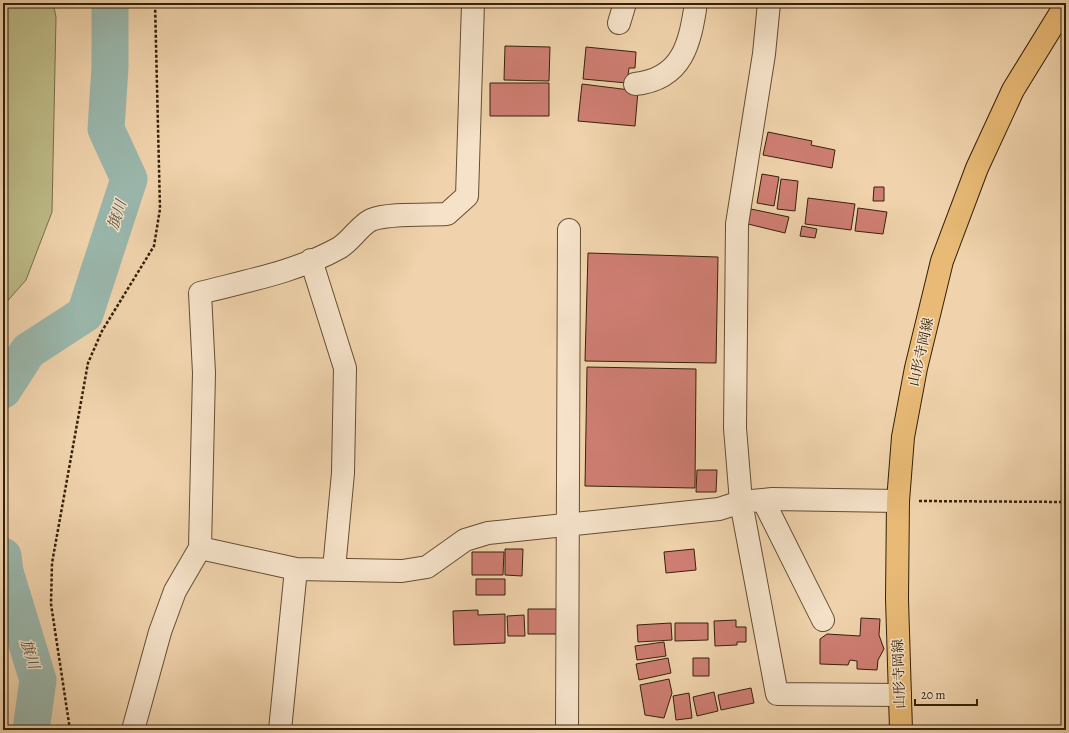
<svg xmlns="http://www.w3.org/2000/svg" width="1069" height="733" font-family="Alegreya,'Noto Serif JP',serif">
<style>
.green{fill:#bdbb87;stroke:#786e48}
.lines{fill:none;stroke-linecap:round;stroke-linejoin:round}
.river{stroke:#9ab7ac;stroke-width:37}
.building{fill:#cf7e73;stroke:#34210a}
.minor-casing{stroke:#634e32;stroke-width:24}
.major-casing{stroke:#34210a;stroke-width:24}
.path{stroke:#34210a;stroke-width:2.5;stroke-dasharray:3 2;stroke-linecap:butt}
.minor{stroke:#f5e2c9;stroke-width:22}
.major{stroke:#e8ba76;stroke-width:22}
.labels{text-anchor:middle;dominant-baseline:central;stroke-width:3;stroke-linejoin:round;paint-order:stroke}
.street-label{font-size:14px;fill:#34210a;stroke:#f5e2c9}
.water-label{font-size:15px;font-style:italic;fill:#534e3b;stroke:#f5e2c9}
</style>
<rect width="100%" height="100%" fill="#f0d3ac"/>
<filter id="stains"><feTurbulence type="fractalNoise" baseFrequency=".005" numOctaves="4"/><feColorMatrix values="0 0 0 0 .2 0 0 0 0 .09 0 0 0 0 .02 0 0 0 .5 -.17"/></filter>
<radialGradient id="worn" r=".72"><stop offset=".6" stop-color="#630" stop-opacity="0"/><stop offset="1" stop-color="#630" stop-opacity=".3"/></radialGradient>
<!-- green -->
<path class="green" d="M3,3H53L56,17L52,212L26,280L3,306Z"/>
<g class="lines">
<!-- river -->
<path class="river" d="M3,390L28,351L85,314L129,179L106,129L110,67V3
M3,556L5,572L38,680L31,730"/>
</g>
<!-- building -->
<path class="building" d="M505,46L550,47L549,81L504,80Z
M586,47L636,52L635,68H629L627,83L583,79Z
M490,83H549V116H490Z
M582,84L638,91L635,126L578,121Z
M768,132L812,141L811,145L835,150L832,168L763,155Z
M762,174L779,177L774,206L757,203Z
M781,179L798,181L795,211L777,209Z
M874,187H884V201H873Z
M808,198L855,204L851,230L805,224Z
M858,208L887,212L883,234L855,231Z
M751,209L789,217L785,233L748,224Z
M802,226L817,229L815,238L800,236Z
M588,253L718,257L716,363L585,361Z
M587,367L696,369L695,488L585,486Z
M697,470H717L716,492H696Z
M505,549H523L522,576L505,575Z
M694,549L696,570L666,573L664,552Z
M472,552H504L503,575H472Z
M476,579H505V595H476Z
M528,609H557V634H528Z
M478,610V615L505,614V643L454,645L453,611Z
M524,615L525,636H508L507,616Z
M861,618L880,619L879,635L884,649L878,660L877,670L857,669V661L850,660L848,665L820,664V639L827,634L860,636Z
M736,620V627H746V642H737V645L715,646L714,621Z
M671,623L672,640L638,642L637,625Z
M675,623H708V640L675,641Z
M664,642L666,656L637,660L635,646Z
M668,658L671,673L639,680L636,664Z
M693,658H709V676H693Z
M669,679L672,693L664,718L645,715L640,685Z
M751,688L754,703L721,710L718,695Z
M714,692L718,711L697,716L693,697Z
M689,693L692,718L676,720L673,696Z"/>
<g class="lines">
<defs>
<path id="minor" d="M769,3L764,54L737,224L735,428L741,502L777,694L900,695
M619,23L625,3
M635,84C683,79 690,43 696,3
M311,260L345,368L343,473L334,569
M763,500L823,620
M200,548L296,569L402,571L427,567L465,540L488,533L719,509L741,502L772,499L898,501
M133,730L160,632L175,591L200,548L204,373L200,293C246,281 296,272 339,248C351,241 359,226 371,220C387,213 428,215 447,214L467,196L473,3
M280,730L296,569
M567,730L569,230"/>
<path id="major" d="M901,730L897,599L898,501L903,437L916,368L942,261L977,168L1013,90L1066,4"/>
</defs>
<!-- minor casing -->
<use href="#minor" class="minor-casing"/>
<!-- major casing -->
<use href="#major" class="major-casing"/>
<!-- path -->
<path class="path" d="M919,501L1066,502
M70,730L51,604L52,563L88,363L102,331L154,246L160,209L155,3"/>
<!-- minor -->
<use href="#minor" class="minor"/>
<!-- major -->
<use href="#major" class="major"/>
</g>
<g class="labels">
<!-- street labels -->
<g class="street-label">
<text transform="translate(921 352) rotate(-77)">山形寺岡線</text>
<text transform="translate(899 674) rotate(-92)">山形寺岡線</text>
</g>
<!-- water labels -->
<g class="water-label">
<text transform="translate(117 215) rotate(-72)">旗川</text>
<text transform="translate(30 654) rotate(73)">旗川</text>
</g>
</g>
<!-- margin -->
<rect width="1069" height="733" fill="none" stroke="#f0d3ac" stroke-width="16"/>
<rect x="4" y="4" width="1061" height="725" fill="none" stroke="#34210a" stroke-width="2"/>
<rect x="8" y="8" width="1053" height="717" fill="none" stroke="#34210a"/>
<!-- scale -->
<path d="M915 699v6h62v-6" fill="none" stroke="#34210a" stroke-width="2"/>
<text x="921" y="699" font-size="12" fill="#34210a" stroke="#f5e2c9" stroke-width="3" paint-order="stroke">20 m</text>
<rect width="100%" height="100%" filter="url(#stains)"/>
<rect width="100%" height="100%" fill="url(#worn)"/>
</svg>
